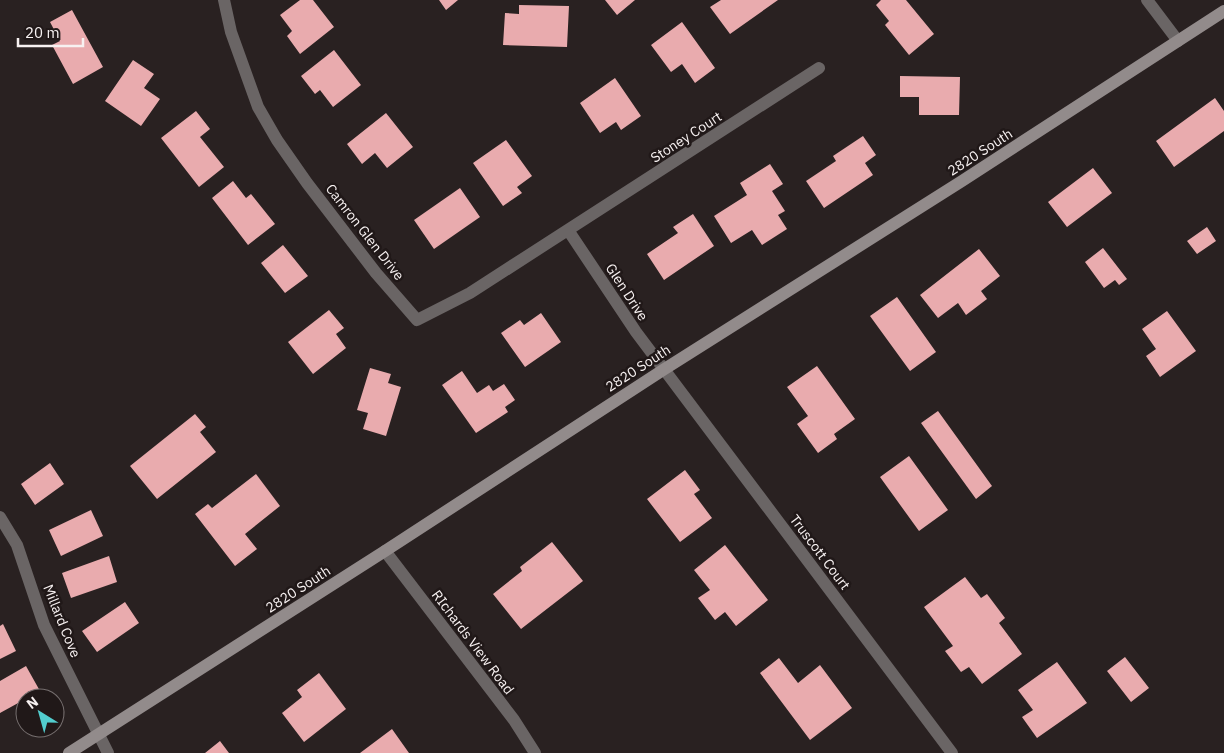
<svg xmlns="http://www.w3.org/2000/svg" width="1224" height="753" font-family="'IBM Plex Sans',sans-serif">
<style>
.building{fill:#e9abae}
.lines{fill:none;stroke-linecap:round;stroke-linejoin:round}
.street{stroke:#6a6565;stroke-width:12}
.secondary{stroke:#928b8b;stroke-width:12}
.labels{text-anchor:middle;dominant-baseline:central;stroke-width:5;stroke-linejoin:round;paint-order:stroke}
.street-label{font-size:14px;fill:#f7f1f1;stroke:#201818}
</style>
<rect width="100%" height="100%" fill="#292121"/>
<!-- building -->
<path class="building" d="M300,0H313L334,27L300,54L287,36L292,31L280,15Z
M439,0H458L446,10Z
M605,0H635L617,15Z
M721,0H778L730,34L710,7Z
M881,0H906L934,34L909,55L885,25L889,21L876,5Z
M519,5L569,6L567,47L503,45L505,13L519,14Z
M72,10L103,67L73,84L52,45L60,41L50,22Z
M682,22L715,68L695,83L682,64L671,72L651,45Z
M334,50L361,85L333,107L320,90L315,94L301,76Z
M133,60L154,74L144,88L160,99L141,126L105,101Z
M900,76L960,77L959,115H919V97H900Z
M615,78L641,116L621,130L616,122L600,133L580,103Z
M1215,98L1224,111V131L1174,167L1156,141Z
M196,111L210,129L200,137L224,167L199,187L161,138Z
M386,113L413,147L387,168L375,153L362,164L347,144Z
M863,136L876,155L865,163L873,175L824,208L806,181L836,161L833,156Z
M506,140L532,176L517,187L522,193L503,206L473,163Z
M770,164L783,184L772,191L785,211L778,215L787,229L762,245L752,230L731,243L714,216L747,195L740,183Z
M1093,168L1112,193L1067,227L1048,202Z
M233,181L246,198L251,194L275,224L248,245L212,198Z
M460,188L480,217L434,249L414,220Z
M693,214L714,246L664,280L647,254L678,233L673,227Z
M1207,227L1216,241L1197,254L1187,241Z
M283,245L308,276L285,293L261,263Z
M1103,248L1127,279L1119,285L1115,280L1104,288L1085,262Z
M979,249L1000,276L981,291L987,299L966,315L958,303L938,318L920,295Z
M897,297L936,352L910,371L870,316Z
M329,310L344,328L336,334L346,348L313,374L288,342Z
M1167,311L1196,351L1160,377L1146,356L1156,349L1142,329Z
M541,313L561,342L525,367L501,333L520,320L524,325Z
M817,366L855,419L834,434L837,439L818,453L797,424L808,416L787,387Z
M370,368L391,374L388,383L401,387L386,436L363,429L368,413L357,410Z
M462,371L477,393L489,385L493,391L504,384L515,400L505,407L508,412L476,433L442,385Z
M938,411L992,486L976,499L921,423Z
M195,414L206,427L200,432L216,452L157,499L130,466Z
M909,456L948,510L919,531L880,477Z
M50,463L64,484L35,505L21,484Z
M685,470L700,490L694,494L712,518L680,542L647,499Z
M256,474L280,506L245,534L257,549L235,566L195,514L208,504L212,508Z
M91,510L103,536L61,556L49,530Z
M552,542L583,581L521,629L493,594L522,571L520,567Z
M725,545L768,600L736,626L725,612L715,620L698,598L710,590L694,570Z
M109,556L117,582L71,598L62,573Z
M965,577L981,598L987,594L1005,618L999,623L1022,654L982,684L969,667L961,672L945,651L953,646L924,607Z
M125,602L139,623L97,652L82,631Z
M3,624L16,651L0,659V626Z
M1125,657L1149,688L1131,702L1107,671Z
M779,658L798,683L820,665L852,708L810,740L760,673Z
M1057,662L1087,703L1037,738L1022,717L1033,710L1018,690Z
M26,666L40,691L0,713V681Z
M319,673L346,709L304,742L282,713L302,697L297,690Z
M392,729L409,753H360Z
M220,741L229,753H205Z"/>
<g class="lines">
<!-- street -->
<path class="street" d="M224,0L231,32L258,107L277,140L307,183L376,273L417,320L470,293L819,68
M1147,0L1178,41
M568,230L636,332L952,753
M0,517L17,545L44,625L108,753
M385,551L514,720L535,753"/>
<!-- secondary -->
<path class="secondary" d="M69,753L385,551L663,370L962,181L1224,11"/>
</g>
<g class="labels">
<!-- street labels -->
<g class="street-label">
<text transform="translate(686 137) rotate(-33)">Stoney Court</text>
<text transform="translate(980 152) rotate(-33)">2820 South</text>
<text transform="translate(365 232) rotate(52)">Camron Glen Drive</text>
<text transform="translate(627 292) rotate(57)">Glen Drive</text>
<text transform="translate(638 368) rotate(-33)">2820 South</text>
<text transform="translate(820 552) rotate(53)">Truscott Court</text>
<text transform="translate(298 589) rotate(-33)">2820 South</text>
<text transform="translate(62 621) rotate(68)">Millard Cove</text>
<text transform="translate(473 642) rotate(53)">RIchards View Road</text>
</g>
</g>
<!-- north arrow -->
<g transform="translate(40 713) rotate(323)"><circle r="24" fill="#201818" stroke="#766f6f"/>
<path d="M0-4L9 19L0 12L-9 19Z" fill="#52cdce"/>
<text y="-8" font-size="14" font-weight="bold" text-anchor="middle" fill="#f7f1f1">N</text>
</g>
<!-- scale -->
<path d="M18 38v8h65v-8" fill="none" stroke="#f7f1f1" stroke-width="2.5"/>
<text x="25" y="38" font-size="15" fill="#f7f1f1" stroke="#201818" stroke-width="4" paint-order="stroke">20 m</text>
</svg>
